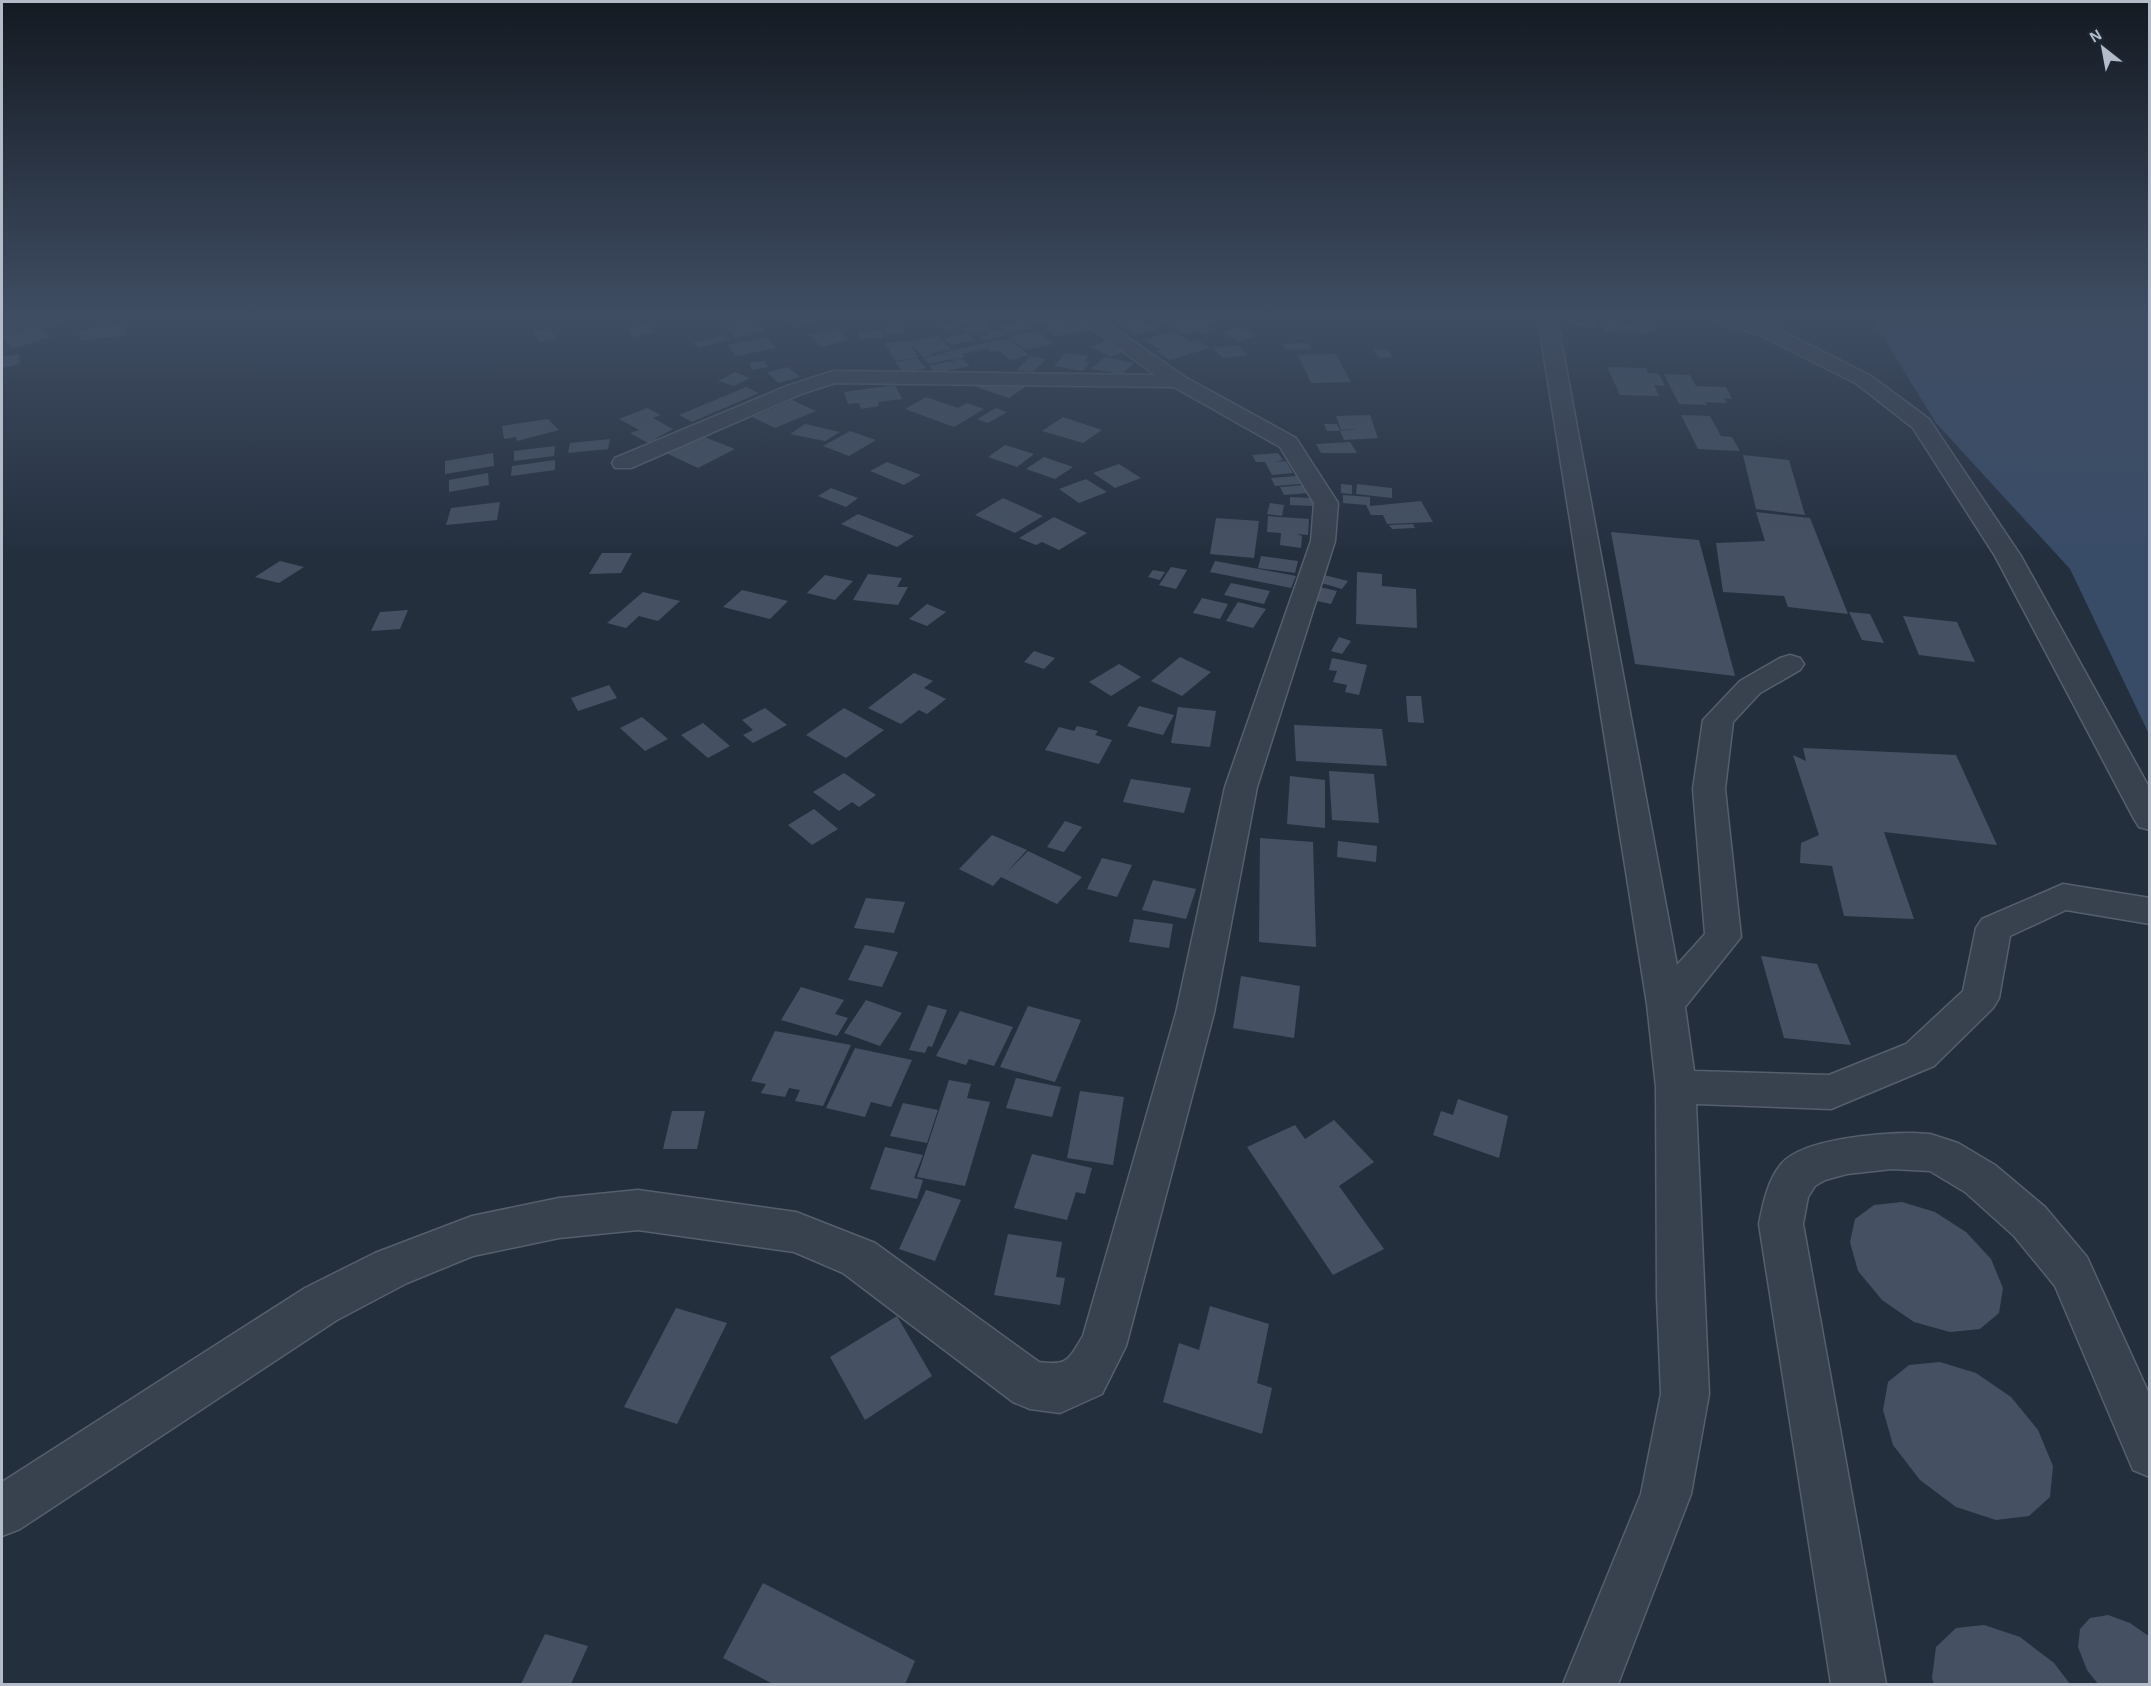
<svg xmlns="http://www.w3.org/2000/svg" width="2151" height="1686" font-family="'Alegreya Sans',sans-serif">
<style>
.water{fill:#394c67}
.building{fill:#455162}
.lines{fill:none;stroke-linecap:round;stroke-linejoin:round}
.minor-casing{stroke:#565f6c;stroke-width:3}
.minor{fill:#38414e;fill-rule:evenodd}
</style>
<rect width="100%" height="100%" fill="#242f3e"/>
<!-- water -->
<path class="water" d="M1872,319H2149V734L2070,569L1936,423Z"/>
<!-- building -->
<path class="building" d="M744,319L747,322L754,320L765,331L735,338L721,324Z
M789,319H816L817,325L794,327V321L789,322Z
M971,319L997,320L945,329L940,324Z
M1028,319H1073L1065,321L1068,324L1082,321L1095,330L1054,336L1045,329L1050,328L1047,326L1038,327Z
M1127,319H1139L1157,329L1137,335L1115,322Z
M1163,319H1179L1182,321L1157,328L1149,323Z
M1189,319H1213L1220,322L1185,335L1169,326Z
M1599,319H1614L1617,331H1604Z
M1025,320L1034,328L1007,334L998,326Z
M1569,320L1595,322L1596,328L1571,326Z
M1625,322L1641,326L1634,332L1619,328Z
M124,323L127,335L80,341L79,331Z
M986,323L992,329L970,334L963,328Z
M649,324L653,333L632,337L628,328Z
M902,325L905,333L886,335L883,328Z
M1650,326L1658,330L1645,334L1636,330Z
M1210,327L1217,331L1202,335L1196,331Z
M1241,327L1257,336L1238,342L1223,332Z
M549,328L556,338L539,342L533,331Z
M836,328L849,340L822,347L809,335Z
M43,329L50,337L12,349L4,339Z
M1000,329L1006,336L983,340L979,336L988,334L985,331Z
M883,330V338L859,339V331Z
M1036,330L1053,344L1025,350L1008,337Z
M1173,331L1190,341L1196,339L1210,348L1170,360L1156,351L1167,348L1159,349L1143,340Z
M967,333L975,340L951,345L943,338Z
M724,335L730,339L699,348L693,343Z
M937,336L952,349L933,353L929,351L933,355L923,357L909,342Z
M766,337L776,348L736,356L727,345Z
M1009,339L1029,355L1010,360L998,350L991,352L987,348L962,354L965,357L952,360L944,352L997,340L1007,349L999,341Z
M908,340L918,357L895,361L885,343Z
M1106,341L1126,351L1111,357L1090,347Z
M1308,343L1312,349L1286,350L1282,344Z
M1238,345L1248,355L1223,358L1213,348Z
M1387,349L1393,357L1380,358L1373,350Z
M1065,353L1089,356L1084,361L1090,362L1083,371L1054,366Z
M19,354L20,364L2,368V357Z
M944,354L951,359L930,364L923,358Z
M1336,354L1351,382L1311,383L1298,355Z
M1030,356L1046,359L1033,372L1017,370Z
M1105,357L1134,363L1122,374L1090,369Z
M917,358L926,368L904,373L895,362Z
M962,359L970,366L936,373L929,366L952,361L956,364L953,360Z
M764,361L768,367L752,370L749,363Z
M788,367L800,377L778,383L767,372Z
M1607,367L1646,368L1648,373L1659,374L1665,386L1654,385L1659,396L1620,395Z
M735,372L750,378L734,386L718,381Z
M1664,374L1690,375L1696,386L1726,387L1732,399L1724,398L1727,403L1705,402L1707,405L1679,404Z
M1014,381L1028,385L1009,398L976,387L985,382Z
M895,385L902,399L878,402L879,406L861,409L859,403L848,404L844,392Z
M746,387L759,393L692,422L679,415Z
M926,397L958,408L967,403L984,409L954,427L905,409Z
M792,400L816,411L775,428L752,417Z
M647,408L661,415L653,418L673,429L648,443L630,433L639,430L619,419Z
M996,408L1007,412L988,423L977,419Z
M1370,415L1378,438L1344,440L1340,431L1358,429L1341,430L1336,416Z
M1681,415L1710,416L1721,436L1732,437L1740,451L1698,449Z
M1063,417L1102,430L1083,443L1042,431Z
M548,419L559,430L517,441L516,437L504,439L502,426Z
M805,424L840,432L825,441L790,434Z
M1324,424H1337L1340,431H1327Z
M850,431L876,440L849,456L823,446Z
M702,436L735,449L698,468L666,453Z
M610,439L608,449L568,453L570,443Z
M1350,442L1357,453H1321L1316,444Z
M1005,445L1034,454L1017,467L988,457Z
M555,446L554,456L514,461V451Z
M493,453L494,466L445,474V461Z
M1278,453L1283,460L1275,462L1286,461L1293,473L1272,475L1265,462H1256L1252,455Z
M1743,455L1789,460L1805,515L1756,509Z
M1044,457L1073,467L1055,479L1026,469Z
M555,460V470L511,476L512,466Z
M887,462L921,475L904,485L870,471Z
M1119,464L1141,478L1115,488L1093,473Z
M488,473L489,485L449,492V480Z
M1296,476L1301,484L1275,486L1271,478Z
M1086,479L1107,492L1079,503L1059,489Z
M1341,484L1352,485V494L1341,493Z
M1357,484L1392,488V498L1356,494Z
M1304,485L1309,493L1284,495L1280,487Z
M831,488L858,498L846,507L818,496Z
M1343,495L1370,497V506L1421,501L1433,522L1387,524L1383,515H1371L1366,505L1343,503Z
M1290,497L1312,498L1313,506L1290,505Z
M1003,498L1043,516L1015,533L975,515Z
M500,502L497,520L446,525L451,508Z
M1270,503L1284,505L1282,516L1267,514Z
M1756,512L1810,518L1848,614L1788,607L1784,596L1723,592L1716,543L1765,541Z
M858,514L914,536L897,547L841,524Z
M1268,516L1309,519L1308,535L1297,534L1302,536L1301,548L1280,545L1281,533L1267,532Z
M1054,517L1087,533L1059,550L1042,542L1036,545L1019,538Z
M1216,518L1259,521L1254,558L1210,554Z
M1413,524L1415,528L1392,529L1389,525Z
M1611,532L1699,540L1735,676L1635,664Z
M602,553H632L621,573L589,574Z
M1261,556L1298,561L1295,573L1258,568Z
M280,561L304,567L279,583L255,577Z
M1215,561L1259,569L1296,576L1291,588L1210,572Z
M1171,567L1187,570L1176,589L1159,585Z
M1153,570L1165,572L1160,580L1148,577Z
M1357,572L1382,574V586L1416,589L1417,628L1356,624Z
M868,574L902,578L897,587H908L898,605L853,600Z
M825,575L853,581L835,600L807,593Z
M1324,575L1348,581L1342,589L1318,582Z
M1231,583L1270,591L1264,604L1224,595Z
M1315,586L1337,591L1331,604L1308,599Z
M742,590L788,601L770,619L723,607Z
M643,592L680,601L658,621L639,616L626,628L607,623Z
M1202,598L1228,604L1220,619L1193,613Z
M1238,602L1266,609L1253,628L1226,621Z
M927,604L946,612L927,626L909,619Z
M408,610L400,629L371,631L380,612Z
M1849,612L1870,614L1884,643L1862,640Z
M1903,616L1957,622L1975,662L1919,655Z
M1339,637L1351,641L1342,654L1331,651Z
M1034,651L1055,658L1044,669L1024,662Z
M1180,657L1211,672L1182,696L1151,681Z
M1332,658L1367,665L1359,695L1345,692L1347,685L1333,682L1337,671L1329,670Z
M1119,664L1141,677L1111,696L1089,682Z
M914,673L933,681L924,688L946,699L927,714L919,710L901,724L868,708Z
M609,685L617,698L578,711L571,698Z
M1406,696H1421L1424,723L1408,722Z
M1139,706L1174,715L1163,735L1127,726Z
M1178,707L1216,711L1210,747L1171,743Z
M765,708L787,725L753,743L743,735L753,730L742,720Z
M844,708L884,730L846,758L806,735Z
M642,717L668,739L645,751L620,728Z
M703,723L730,746L708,758L681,735Z
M1294,725L1382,729L1387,766L1296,761Z
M1077,726L1098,731L1095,735L1112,740L1099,764L1045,750L1059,727L1074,731Z
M1803,748L1956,755L1997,845L1884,832L1914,919L1844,916L1832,866L1800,863L1801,843L1819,835L1793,755L1806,761Z
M1329,771L1374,774L1379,823L1332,820Z
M844,773L870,791L876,795L859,807L852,802L839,811L813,792Z
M1290,776L1325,780V828L1287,824Z
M1131,779L1191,788L1184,813L1123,802Z
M814,809L838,829L812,845L788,825Z
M1065,821L1082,827L1064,852L1047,847Z
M992,835L1027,850L1006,873L1028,851L1082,877L1057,904L1001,877L993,886L959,869Z
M1260,838L1313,842L1316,947L1259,942Z
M1338,841L1377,846L1376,862L1337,857Z
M1102,858L1132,865L1117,897L1087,889Z
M1153,880L1196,889L1186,919L1142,910Z
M866,898L905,902L894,933L854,928Z
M1134,919L1173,924L1169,948L1129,942Z
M865,945L898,952L882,987L848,980Z
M1761,956L1817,964L1851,1045L1784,1038Z
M1241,976L1300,986L1294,1038L1233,1028Z
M801,987L844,1000L835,1014L848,1018L837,1036L781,1020Z
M866,1000L902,1013L880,1046L844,1033Z
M928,1005L947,1010L932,1047L928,1046L925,1053L909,1050Z
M1028,1006L1081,1020L1055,1082L1000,1067Z
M960,1011L1013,1027L994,1066L969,1059L966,1065L936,1056Z
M775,1031L851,1045L823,1106L795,1101L800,1090L789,1088L785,1097L761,1093L766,1084L751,1081Z
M855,1048L912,1060L891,1107L871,1102L865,1117L826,1108Z
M1016,1078L1061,1087L1052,1117L1006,1108Z
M949,1080L971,1084L967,1098L990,1102L965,1186L917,1177Z
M1080,1091L1124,1097L1113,1165L1067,1158Z
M1458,1099L1508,1116L1499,1158L1433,1135L1441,1111L1453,1115Z
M903,1103L938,1110L927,1143L890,1136Z
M672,1111H705L697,1149H663Z
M1334,1120L1374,1162L1339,1186L1384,1249L1333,1275L1247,1147L1295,1125L1305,1139Z
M885,1147L923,1155L914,1178L923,1180L917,1199L870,1189Z
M1032,1154L1092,1168L1085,1194L1076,1192L1067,1220L1014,1208Z
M926,1190L961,1200L935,1261L899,1249Z
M1902,1202L1935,1212L1966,1232L1991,1259L2003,1288L1999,1313L1980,1329L1950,1332L1914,1322L1882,1300L1858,1271L1850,1242L1855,1219L1874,1205Z
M1008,1234L1062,1242L1056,1277L1065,1278L1060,1305L994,1295Z
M1210,1306L1269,1324L1257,1383L1272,1388L1262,1434L1163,1402L1179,1343L1199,1350Z
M676,1308L727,1323L677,1424L624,1407Z
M897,1316L932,1376L865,1420L830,1357Z
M1940,1362L1976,1373L2011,1397L2038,1430L2053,1466L2050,1497L2029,1516L1996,1520L1956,1507L1920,1480L1893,1445L1883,1410L1888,1382L1909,1365Z
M763,1583L915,1661L905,1684H773L723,1658Z
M2108,1615L2130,1623L2150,1637V1684H2098L2087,1670L2078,1647L2080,1629L2090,1618Z
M1984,1625L2020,1637L2054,1663L2070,1684H1934L1932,1678L1936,1647L1956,1628Z
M545,1634L588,1646L571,1684H521Z"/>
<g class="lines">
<defs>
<path id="minor" d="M29,319H59L56,323L2,338V326Z
M1079,319H1101L1185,377L1296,438L1338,503L1335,541L1257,787L1214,1013L1126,1346L1102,1394L1060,1413L1030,1409L1013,1402L843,1273L794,1252L638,1230L559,1238L473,1256L407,1283L337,1320L20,1529L2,1536V1482L305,1288L375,1253L472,1216L559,1198L638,1190L796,1212L875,1243L1039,1362C1068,1366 1068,1360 1083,1336L1176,1013L1225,787L1311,541L1314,503L1280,447L1174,387L835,383L801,394L631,468H615L612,463L615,458L787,386L833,371L1155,375Z
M1538,319H1557L1677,965L1705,934L1693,789L1703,720L1740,681L1780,658L1790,655L1800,658L1804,664L1800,670L1760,693L1733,722L1725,789L1741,937L1685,1007L1694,1071L1829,1075L1906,1044L1963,991L1976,928L1982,919L2063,884L2150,898V924L2066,910L2010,936L1999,998L1993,1008L1934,1066L1831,1109L1696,1104L1709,1394L1691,1494L1618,1684H1563L1641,1494L1661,1394L1657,1297L1656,1087L1647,1004Z
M1718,319H1747L1774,327L1871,376L1929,419L2021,556L2150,789V830L2139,827L2134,819L1995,556L1913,428L1857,384L1760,335L1721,323Z
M1913,1133L1930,1134L1958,1143L1995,1165L2045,1207L2087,1257L2150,1396V1477L2133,1470L2055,1286L2014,1236L1965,1192L1930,1171L1892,1169L1847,1174L1825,1180L1815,1186L1808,1197L1803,1224L1886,1684H1831L1759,1224C1763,1203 1768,1179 1782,1163C1805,1138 1881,1133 1913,1133Z"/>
</defs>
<!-- minor casing -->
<use href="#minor" class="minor-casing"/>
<!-- minor -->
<use href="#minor" class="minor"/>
</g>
<!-- sky -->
<linearGradient id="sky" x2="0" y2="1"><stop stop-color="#141a22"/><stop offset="0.57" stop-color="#3f4d63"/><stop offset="1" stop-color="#3f4d63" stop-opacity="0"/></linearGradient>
<rect width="2151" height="555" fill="url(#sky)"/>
<!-- border -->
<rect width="2151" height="1686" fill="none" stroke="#b4bcc9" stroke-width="6"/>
<!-- north arrow -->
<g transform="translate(2103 48) rotate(329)" stroke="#1d2633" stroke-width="4.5" paint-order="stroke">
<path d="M0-4.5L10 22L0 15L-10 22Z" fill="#b4bcc9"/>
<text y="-9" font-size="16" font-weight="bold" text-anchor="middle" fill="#b4bcc9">N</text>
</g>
</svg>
